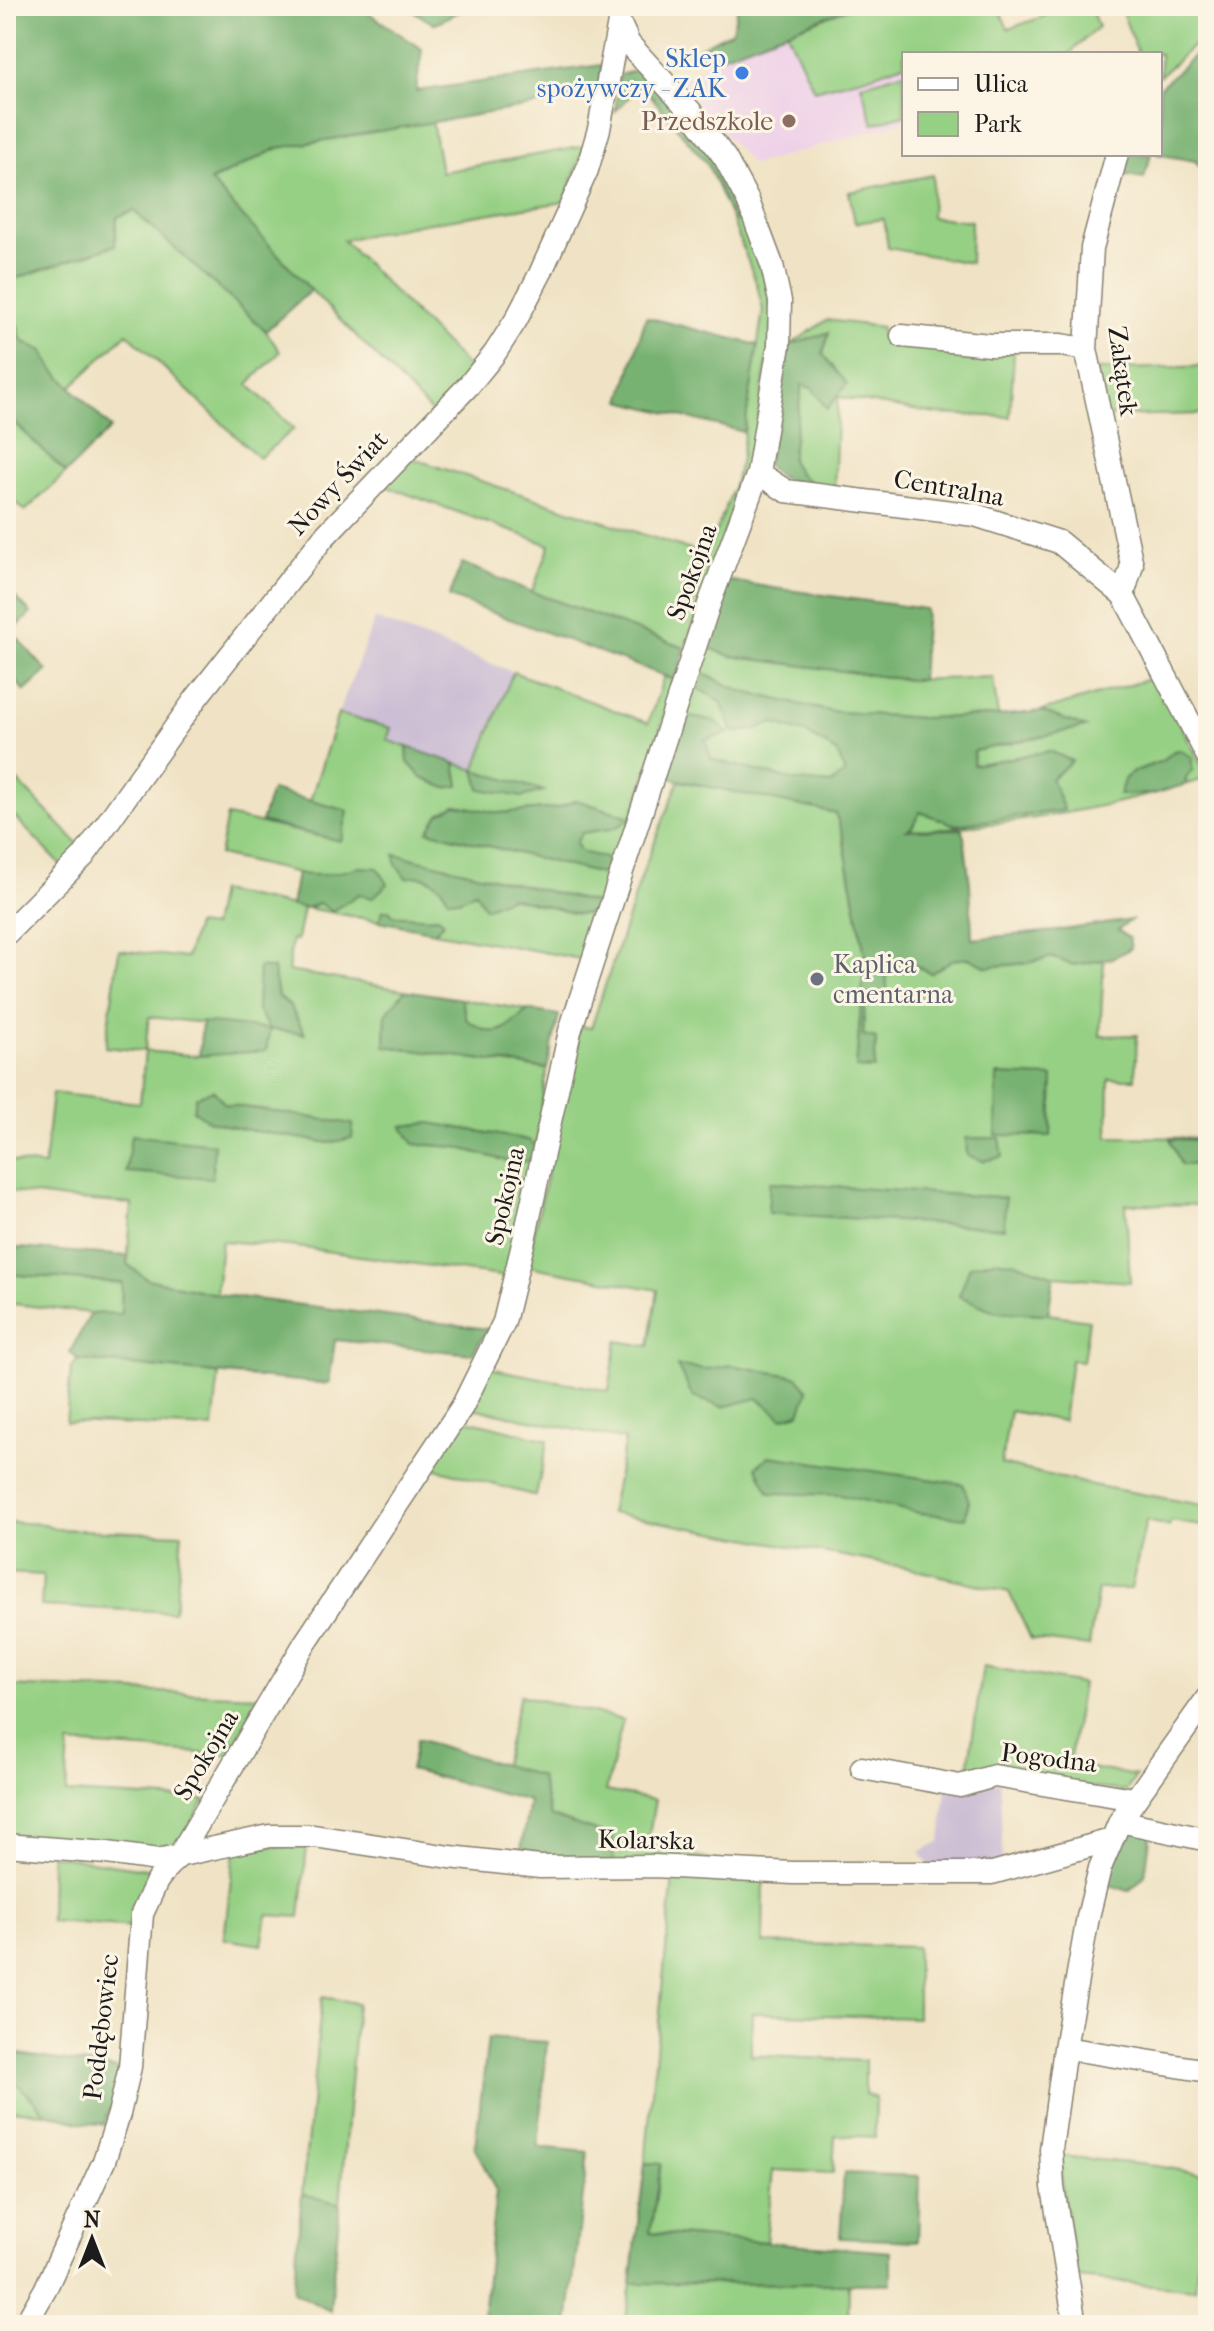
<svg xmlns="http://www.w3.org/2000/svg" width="1214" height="2331" font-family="'IM FELL French Canon',serif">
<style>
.built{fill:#eed0e8}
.industrial{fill:#ccbed4}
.green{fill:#96d084;stroke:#597650;stroke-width:2;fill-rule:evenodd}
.forest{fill:#78b272;stroke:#4a6747;stroke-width:2}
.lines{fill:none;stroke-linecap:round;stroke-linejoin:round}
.minor-casing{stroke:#868070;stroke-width:25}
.minor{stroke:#fff;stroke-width:22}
.shop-dot{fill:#3f7fe0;stroke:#fcf5e5;stroke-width:3}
.education-dot{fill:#8d6e63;stroke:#fcf5e5;stroke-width:3}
.worship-dot{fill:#6b7280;stroke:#fcf5e5;stroke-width:3}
.labels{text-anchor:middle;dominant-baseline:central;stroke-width:6;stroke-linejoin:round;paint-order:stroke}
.shop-label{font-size:26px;fill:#366cbe;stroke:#fcf5e5;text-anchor:end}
.education-label{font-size:26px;fill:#785e54;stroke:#fcf5e5;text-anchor:end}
.street-label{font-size:26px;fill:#1c1c1c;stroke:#fcf5e5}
.worship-label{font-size:26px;fill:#5b616d;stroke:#fcf5e5;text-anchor:start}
</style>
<rect width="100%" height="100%" fill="#fcf5e5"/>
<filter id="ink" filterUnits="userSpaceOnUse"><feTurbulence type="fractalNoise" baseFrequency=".0125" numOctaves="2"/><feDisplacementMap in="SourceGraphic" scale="16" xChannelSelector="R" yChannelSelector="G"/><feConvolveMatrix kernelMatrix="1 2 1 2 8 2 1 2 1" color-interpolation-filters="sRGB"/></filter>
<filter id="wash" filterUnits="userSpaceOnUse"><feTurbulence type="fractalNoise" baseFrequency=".006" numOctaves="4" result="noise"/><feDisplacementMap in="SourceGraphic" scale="32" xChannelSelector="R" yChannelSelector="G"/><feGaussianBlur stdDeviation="1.8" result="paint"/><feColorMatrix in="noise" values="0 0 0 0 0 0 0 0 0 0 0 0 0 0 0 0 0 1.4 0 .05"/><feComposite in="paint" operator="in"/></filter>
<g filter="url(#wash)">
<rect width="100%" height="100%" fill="#f0e3c5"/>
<!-- built -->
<path class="built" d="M787,32L814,89L866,77L904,64V122L752,165L677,81L719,57Z"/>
<!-- industrial -->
<path class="industrial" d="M375,619L513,672L475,770L386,740L390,729L338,714Z
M1000,1782L1003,1865L931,1869L920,1852L941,1841L946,1787Z"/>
<!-- green -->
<path class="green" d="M854,6H998L1008,29L1073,6H1090L1098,27L1069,54H904V64L866,77L814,90L787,32Z
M1120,6H1205L1198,25L1196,43L1160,76V54H1138Z
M904,72V115L873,124L861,85Z
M432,121L441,172L585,146L564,202L414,225L343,240L472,371L433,414L311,290L285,313L210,182L278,148Z
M933,175L931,217L971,221L970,263L888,248L884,219L855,223L849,192Z
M134,211L266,331L280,352L248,384L294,429L259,458L127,333L71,387L53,369L43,351L22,341L17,325L6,317V290L14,279L115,245L117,217Z
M741,212L765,276L773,321L751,464L685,648L532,592L550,545L382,485L408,457L706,555C722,516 743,474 744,432L763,310L757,285L733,222Z
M827,320L881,327V338L913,349L931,346L1014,352L1010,417L936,414L838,397L834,491L806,487L809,482L798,472L791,460L802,384L812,388L829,334L788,346Z
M1208,366V414L1105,416L1096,370Z
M6,414L66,473L25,511L6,492Z
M705,646L730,656L909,680L993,677L998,716L920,718L829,711L744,692L697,671Z
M513,672L648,723L664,677L676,680L615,873L605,858L581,852L575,843L582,833L615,828L631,817L576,800L558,808L499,813L456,805L429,831L613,877L604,905L395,855L417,875L433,881L459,900L475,891L511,897L577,914L601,913L586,960L434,932L444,922L438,917C422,920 396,918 382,911L379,921L307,908L319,903L332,911L359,893V867L335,874L311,876L219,855L227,816L341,841L348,811L310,801L338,714L391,728L387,740L407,747L408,762L422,778L446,788L459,785L455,763L475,770Z
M1156,677L1208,778L1187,784L1174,751L1162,761L1135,771L1119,794H1154C1070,814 992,828 905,830L912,827L920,812L956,825L1063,810L1050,779L1071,761L1050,751L972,765L974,751L1083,727L1041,711Z
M693,685L721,702L733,732L754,730L773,723L808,734L837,752L846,773L831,784L796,781L711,759L705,740L727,733L683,716Z
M6,769L81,847L63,867L6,808Z
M679,781L835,812L842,832L865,956L856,1068L874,1069L876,1038L863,1035L865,1002L888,996L882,967L903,960L931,973L952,960L969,958L987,967L1028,963L1051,957L1074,965L1104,960L1100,1036L1137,1035L1135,1079H1109L1108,1137L1208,1138L1207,1205L1126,1204L1130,1282L1054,1276L1018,1263L959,1295L996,1312L1048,1314L1089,1320L1083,1361L1071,1360L1063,1421L1010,1411L1001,1464L1092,1485L1208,1506V1527L1171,1521L1169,1526L1146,1521L1131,1589H1098L1089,1646L1031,1639L1009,1592L908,1568L610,1513L625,1440L467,1407L489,1368L609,1391L617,1341L649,1346L658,1290L527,1266L579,1026L591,1028L646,863ZM771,1182L968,1197L768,1212Z
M219,891L303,908L297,940L292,939L288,971L405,990L386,1014L385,1046L547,1069L536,1146L528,1140L430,1123L402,1126L414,1144L457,1147L517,1164L532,1159L506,1277L290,1246L221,1241L216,1294L147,1279L127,1264L132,1204L65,1199L6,1191V1161L44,1166L52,1093L140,1103L145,1051L105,1047L119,950L186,958L196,925L212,927ZM259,967L273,969L278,996L290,1006L305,1034L270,1029ZM149,1017L270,1030L215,1054L199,1056L145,1051ZM224,1104L352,1124V1137L329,1143L237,1128L209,1121Z
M461,999L528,1010C501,1031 498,1041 467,1020Z
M6,1274L122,1283L121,1314L91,1313L6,1303Z
M78,1360L219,1373L213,1428L66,1422L71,1368Z
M463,1419L548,1440L536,1496L429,1467Z
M6,1522L45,1524L56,1529L182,1534L176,1602L173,1612L41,1606L43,1575L6,1573Z
M983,1666L1082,1684L1069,1764L1136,1776L1126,1791L967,1775Z
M6,1686L260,1696L229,1755L69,1744L66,1793L205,1800L178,1844L164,1854L6,1841Z
M520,1695L623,1720L606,1791L655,1800L647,1846L734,1865L613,1863V1837L550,1816L540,1776L503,1765Z
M267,1846L307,1847L300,1917L267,1915L262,1945L224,1939L234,1852Z
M51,1855L151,1870L152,1875L136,1927L50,1921Z
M673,1878L764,1881L763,1943L917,1947V2018L752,2013L751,2055L865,2061V2094L876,2098L875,2137L835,2135L833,2173L773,2170L766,2242L650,2233L661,2164L645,2163Z
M322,1997L357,2003L340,2204L302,2194Z
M6,2072L46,2113L8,2110L6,2107Z
M1061,2156L1157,2166L1208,2175L1195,2289L1077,2278L1062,2186Z
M631,2283L849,2284L848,2325H625Z"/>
<!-- forest -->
<path class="forest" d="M6,6H358L422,49L416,91L602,65L598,92L591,96L278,148L210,181L311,290L266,331L134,211L117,217L115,245L14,279L6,290Z
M405,6H471L434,24Z
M738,6H854L719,57L692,59V51L732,31Z
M1208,43V178L1195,161L1156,154H1160V87Z
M637,70C685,113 712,155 741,212L733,222L708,165L641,84L615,112L619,75Z
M1121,154H1151L1144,178L1115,173Z
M646,317L758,345L744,432L621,401Z
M6,318L17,325L22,341L43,351L53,369L111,428L66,473L6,414Z
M829,332L823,354L847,384L827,409L812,388L802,385L791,460L798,472L809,483L806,487L778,476L767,465L787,346Z
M462,563L532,592L685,648L676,680L449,597Z
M726,580L773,588L926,609L921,680H909L730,656L705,646Z
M6,588L31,613L12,632L47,671L25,691L6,672Z
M697,671L744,692L829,711L920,718L998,716L1041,711L1085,727L974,751L973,765L1050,751L1072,761L1051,779L1064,810L956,825L920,812L912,827L907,830L963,829L970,884L972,939L1055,931L1131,920L1118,930L1129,938L1131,948L1113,958L1074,965L1051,957L1028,963L987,967L969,958L952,960L931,973L903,960L883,967L886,975L888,996L865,1003L863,1035L876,1038L874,1069L856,1068L865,955L842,832L835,813L664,777L683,716L714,721L728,733L705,740L711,759L796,781L831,784L845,773L837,752L808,734L773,723L754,730L733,732L721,702L693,685Z
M407,747L455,763L459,786L446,788L422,778L408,762Z
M1180,750L1192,757V770L1185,780L1187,784L1154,794L1119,795L1125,778L1135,771L1162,761L1174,751Z
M475,770L544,791L522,797L480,789Z
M271,790L348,811L341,841L261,822Z
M576,800L632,818L615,828L582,833L576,843L581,852L605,858L615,873L613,877L428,831L439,814L456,805L499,813L558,808Z
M395,854L604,905L601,913L577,914L511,897L485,908L475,892L459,900L448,899C440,881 425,873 406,878L396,864Z
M359,867L378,868L388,884L372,898L359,894L332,911L319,903L307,908L291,906L297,873C319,878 337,873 359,867Z
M389,910L394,916C409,915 423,919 438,917L444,922L434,932L379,921L382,911Z
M259,967L273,969L278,996L290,1006L305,1034L270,1029L266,1051L199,1056L202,1022L269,1029L257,1009Z
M405,990L461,999L467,1020C498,1041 502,1031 528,1010L559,1015L547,1069L385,1046L386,1014Z
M997,1075L1053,1077L1051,1136L996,1135Z
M213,1090L225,1104L353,1124L352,1138L329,1143L237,1128L209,1121L193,1110L196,1097Z
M430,1123L528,1140L536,1146L532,1159L517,1164L457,1147L414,1144L402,1126Z
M131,1135L214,1144L212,1178L126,1172Z
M966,1138H1000L1003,1157L983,1161L967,1155Z
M1170,1139L1208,1140V1164L1181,1165Z
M770,1182L1005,1198L1004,1228L768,1213Z
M6,1247L128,1256L127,1264L147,1279L216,1294L488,1329L472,1354L335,1340L329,1384L78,1360L70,1352L91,1313L121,1314L122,1283L6,1274Z
M994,1260L1018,1263L1054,1276L1048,1314L996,1312L959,1296L970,1266Z
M731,1365L798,1377L808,1391L800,1413L782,1418L758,1398L723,1407L693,1397L677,1366L707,1369Z
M769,1456L963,1484L969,1501L965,1518L919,1513L840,1495L770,1493L756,1467Z
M417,1739L540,1776L550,1816L613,1837V1863L519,1861L529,1801L410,1770Z
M1129,1827L1151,1832L1145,1875L1129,1891L1104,1883Z
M488,2038L547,2042L538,2147L588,2152L568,2325H482L496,2191L475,2147Z
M6,2052L119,2069L124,2077L104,2124L83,2123L46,2113L6,2072Z
M645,2163L661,2164L650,2233L891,2252V2284L631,2283Z
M844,2173L920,2176L918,2241L840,2238Z
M302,2194L340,2204L330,2311L293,2292Z"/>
</g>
<g filter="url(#ink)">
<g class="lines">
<defs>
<path id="minor" d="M1117,154L1092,248L1086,349L1132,565L1123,595
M902,336L990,345H1061L1086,349
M758,473L786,491L975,515L1059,542L1123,595L1208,757
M6,934L83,857L197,697L323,538L469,385L495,353L516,320L540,274L587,170L599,129L619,22
M862,1768L960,1786L994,1776L1134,1799
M1120,1821L1208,1840
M6,1845L107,1853L158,1860L270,1836H314L450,1857L540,1867L653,1866L793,1873H992L1111,1840
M1065,2048L1208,2071
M25,2325L45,2290L104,2161L119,2114L130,2067L142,1914L157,1881L168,1866L179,1856L305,1643L462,1407L504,1322L524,1240L570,1031L708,607L758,473L779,345L780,301L772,265L748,201L725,158L691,112L629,44L619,22L617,6
M1075,2325L1053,2187L1051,2149L1065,2048L1088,1917L1100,1868L1120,1821L1208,1697"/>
</defs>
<!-- minor casing -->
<use href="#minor" class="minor-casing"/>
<!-- minor -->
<use href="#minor" class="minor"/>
</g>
</g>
<!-- markers -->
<circle class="shop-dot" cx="742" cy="73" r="8"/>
<circle class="education-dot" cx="789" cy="121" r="8"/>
<circle class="worship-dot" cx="817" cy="979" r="8"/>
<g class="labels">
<!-- shop labels -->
<g class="shop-label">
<text x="726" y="58">Sklep<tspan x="726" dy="30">spożywczy - ZAK</tspan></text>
</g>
<!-- education labels -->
<g class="education-label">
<text x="773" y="121">Przedszkole</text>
</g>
<!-- street labels -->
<g class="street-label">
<text transform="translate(1123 371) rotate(82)">Zakątek</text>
<text transform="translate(338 483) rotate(-47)">Nowy Świat</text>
<text transform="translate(949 488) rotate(10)">Centralna</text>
<text transform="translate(692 572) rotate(-70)">Spokojna</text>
<text transform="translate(505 1196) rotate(-77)">Spokojna</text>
<text transform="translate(206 1755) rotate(-59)">Spokojna</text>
<text transform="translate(1049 1758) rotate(7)">Pogodna</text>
<text transform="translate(646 1840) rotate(1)">Kolarska</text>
<text transform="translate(101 2027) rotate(-83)">Poddębowiec</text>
</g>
<!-- worship labels -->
<g class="worship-label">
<text x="833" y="964">Kaplica<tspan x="833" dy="30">cmentarna</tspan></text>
</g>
</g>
<!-- margin -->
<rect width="1214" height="2331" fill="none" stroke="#fcf5e5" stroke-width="32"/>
<!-- legend -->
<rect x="902" y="52" width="260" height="104" fill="#fcf5e5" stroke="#a29e95" stroke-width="2"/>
<rect x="918" y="78" width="40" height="12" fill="#ffffff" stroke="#a29e95" stroke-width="2"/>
<text x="974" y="92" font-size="24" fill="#1c1c1c">Ulica</text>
<rect x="918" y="112" width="40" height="24" fill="#96d084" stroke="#a29e95" stroke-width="2"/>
<text x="974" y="132" font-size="24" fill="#1c1c1c">Park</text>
<!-- north arrow -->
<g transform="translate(92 2239)" stroke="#fcf5e5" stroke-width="6" paint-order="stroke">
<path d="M0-6L14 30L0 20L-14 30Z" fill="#1c1c1c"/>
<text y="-12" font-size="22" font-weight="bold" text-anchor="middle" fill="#1c1c1c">N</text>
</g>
</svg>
